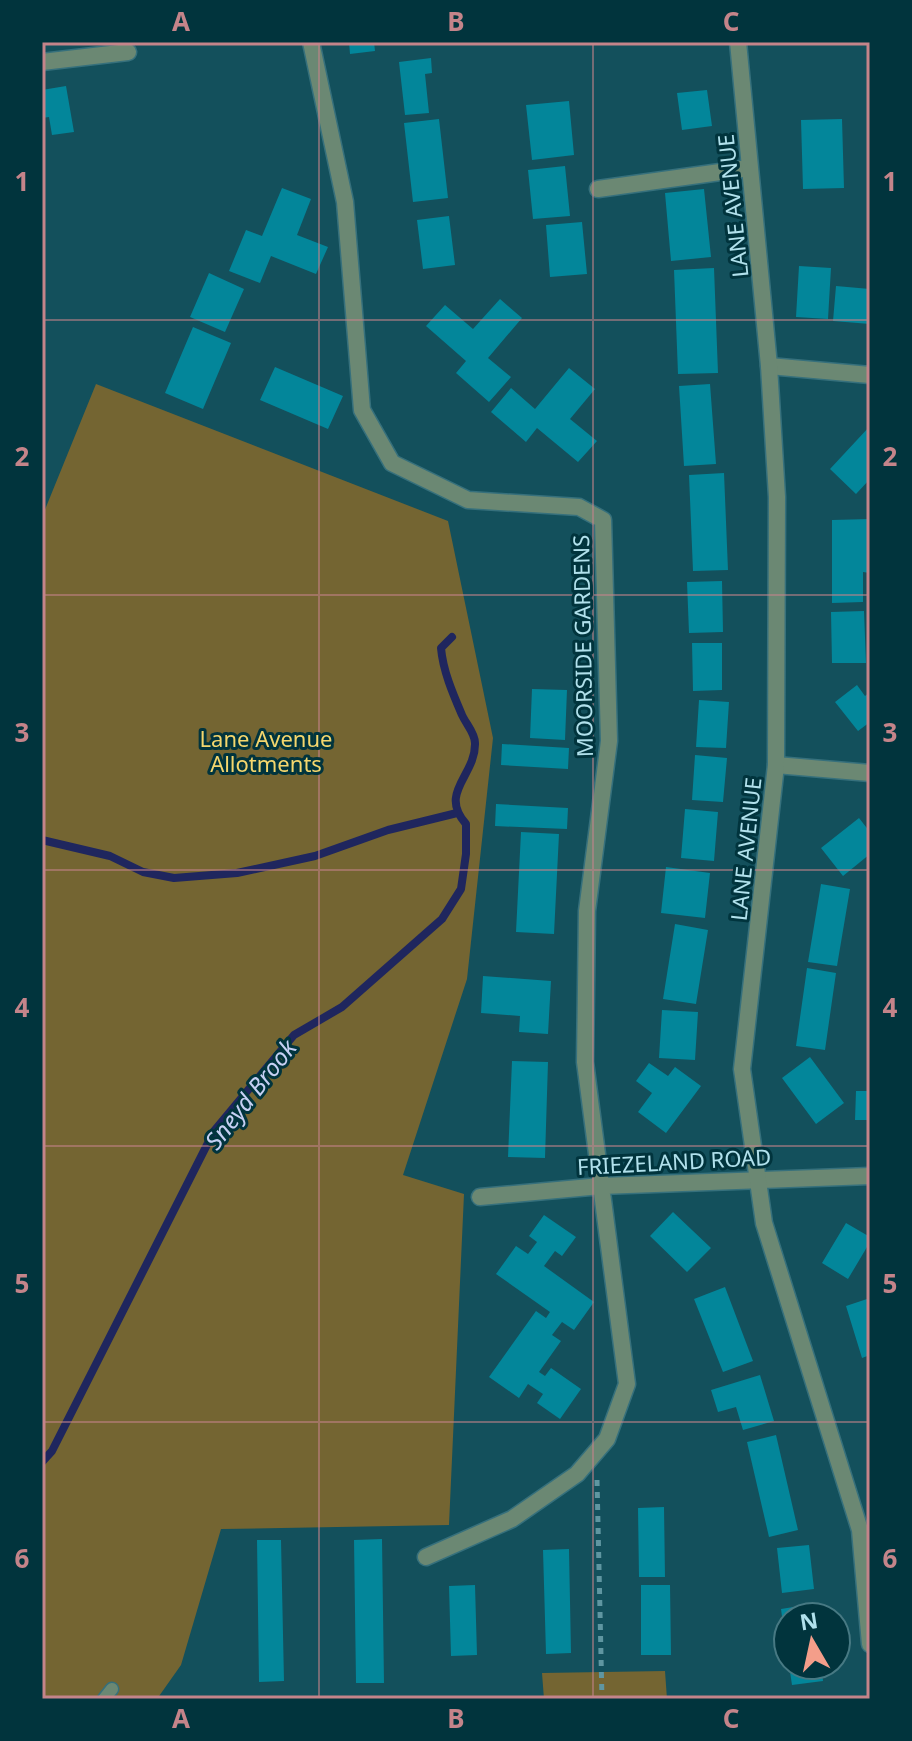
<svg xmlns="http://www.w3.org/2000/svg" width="912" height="1741" font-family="'Noto Sans',sans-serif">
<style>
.green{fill:#746532}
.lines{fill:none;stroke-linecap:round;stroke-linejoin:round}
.stream{stroke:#1f265e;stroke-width:8}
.building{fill:#03869a}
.service-casing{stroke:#36707c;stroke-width:15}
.minor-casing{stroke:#36707c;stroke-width:19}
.tertiary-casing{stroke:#36707c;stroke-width:19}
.path{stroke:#5f96a1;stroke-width:5;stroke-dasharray:6 6;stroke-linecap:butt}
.service{stroke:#6b8873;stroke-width:12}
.minor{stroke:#6b8873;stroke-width:16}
.tertiary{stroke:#6b8873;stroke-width:16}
.grid{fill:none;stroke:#c4848a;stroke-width:2;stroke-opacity:0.55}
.labels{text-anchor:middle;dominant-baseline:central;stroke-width:6;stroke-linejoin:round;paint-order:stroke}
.street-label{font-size:22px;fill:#b1e1ec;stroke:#01343d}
.park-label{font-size:22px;fill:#f4d66d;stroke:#01343d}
.water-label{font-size:24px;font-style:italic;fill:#c6d0f4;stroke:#01343d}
.neatline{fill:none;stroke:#c4848a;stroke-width:3}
.grid-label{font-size:26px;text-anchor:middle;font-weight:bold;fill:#c4848a}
</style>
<rect width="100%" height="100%" fill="#13505c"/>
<!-- green -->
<path class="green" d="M96,384L448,521L493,738L467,979L403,1175L464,1194L449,1525L221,1529L181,1665L157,1699H42V517Z
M665,1671L667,1699H544L542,1673Z"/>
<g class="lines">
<!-- stream -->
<path class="stream" d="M42,840L110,856L143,872L174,878L237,873L315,856L388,830L457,813
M42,1462L52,1451L214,1131L294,1035L342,1007L442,919L461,889L466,854V824C438,792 476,776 475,743C475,733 466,724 462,715C453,694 443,671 441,648L452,637"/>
</g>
<!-- building -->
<path class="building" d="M349,42H374L375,51L350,54Z
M431,58L432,73L425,74L429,113L405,115L399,62Z
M66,86L74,132L52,135L49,117L42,118V90Z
M707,90L712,126L682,130L677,93Z
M569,101L574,155L532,160L526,105Z
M439,119L448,198L413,202L404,123Z
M842,119L844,188L803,189L801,120Z
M565,166L570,216L533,219L528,170Z
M282,188L311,199L297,235L328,247L316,274L271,256L260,283L229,271L246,230L262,236Z
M704,189L711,257L671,261L665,193Z
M449,216L455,265L423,269L417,220Z
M582,222L587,274L550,277L546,225Z
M799,266L831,268L828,319L796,317Z
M714,268L718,373L678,374L674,270Z
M209,273L244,289L225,332L190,317Z
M836,286L870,289V324L833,321Z
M500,299L522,318L488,358L511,377L489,402L456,373L466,361L426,326L445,305L473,329Z
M193,327L231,343L203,409L165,393Z
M275,367L343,396L328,429L260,400Z
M569,368L595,389L570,419L597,441L578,462L537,428L526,442L491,412L511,388L535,409Z
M710,384L716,464L684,466L679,386Z
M870,426V479L856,494L830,469Z
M724,473L728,570L693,571L689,475Z
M870,519V573L863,572V602L832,603V520Z
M722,581L723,632L689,633L687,582Z
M864,611L866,663H832L831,612Z
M692,643H722V690L693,691Z
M857,685L865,696L870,692V722L858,731L835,702Z
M532,689L567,690L565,740L530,738Z
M699,700L729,702L726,748L696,747Z
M502,744L569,748L568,769L501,765Z
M695,755L727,758L723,802L692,800Z
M496,804L568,808L567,829L495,826Z
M685,809L718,812L714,861L681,858Z
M859,818L870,832V854L843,876L821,848Z
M521,832L559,834L554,934L516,932Z
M666,867L710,873L705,918L661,913Z
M821,884L850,889L837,966L808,962Z
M675,924L708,930L696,1004L663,999Z
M807,968L836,973L825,1050L796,1046Z
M483,976L551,981L548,1034L519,1032L520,1016L481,1013Z
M662,1010L698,1012L695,1060L659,1058Z
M810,1057L844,1103L816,1124L782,1078Z
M512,1061L548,1062L545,1158L508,1157Z
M649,1063L668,1076L675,1067L701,1086L666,1133L638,1112L652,1093L636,1081Z
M856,1091H870V1120H855Z
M673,1212L711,1248L687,1272L650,1236Z
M544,1215L576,1237L562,1256L555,1251L544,1266L594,1302L574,1330L562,1322L552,1335L561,1341L539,1372L545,1376L551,1368L581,1389L560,1419L537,1403L543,1394L528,1384L519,1398L489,1377L536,1311L546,1318L550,1312L496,1274L516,1246L528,1254L537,1242L529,1236Z
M846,1223L870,1237V1242L848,1279L822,1263Z
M725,1287L753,1361L723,1372L694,1299Z
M870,1298V1355L862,1358L846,1306Z
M760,1375L774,1421L743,1430L736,1407L718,1412L711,1390Z
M776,1435L798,1530L769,1537L747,1442Z
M664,1507L665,1577H639L638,1508Z
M382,1539L384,1683H356L354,1540Z
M257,1540H281L284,1681L259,1682Z
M809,1545L814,1589L782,1593L777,1548Z
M569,1549L571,1653L546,1654L543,1550Z
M475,1585L477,1655L451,1656L449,1586Z
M641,1585H670L671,1655H641Z
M812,1604L814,1617H788L786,1647L781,1609Z
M789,1665H821L823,1681L792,1685Z"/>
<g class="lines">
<defs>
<path id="service" d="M104,1699L112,1689"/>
<path id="minor" d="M311,42L345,202L362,410L392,463L468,500L579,507L603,520L609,741L587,911L585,1062L627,1384L607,1439L577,1474L512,1519L426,1557
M42,62L128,52
M598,189L749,168
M769,366L870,375
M776,765L870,773
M480,1197L601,1186L870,1176"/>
<path id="tertiary" d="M738,42L769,366L777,497L776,765L742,1069L764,1223L860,1530L870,1644"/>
</defs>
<!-- service casing -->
<use href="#service" class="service-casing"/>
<!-- minor casing -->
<use href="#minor" class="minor-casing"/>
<!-- tertiary casing -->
<use href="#tertiary" class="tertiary-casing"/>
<!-- path -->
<path class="path" d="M597,1480L602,1699"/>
<!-- service -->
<use href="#service" class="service"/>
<!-- minor -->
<use href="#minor" class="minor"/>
<!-- tertiary -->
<use href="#tertiary" class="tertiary"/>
</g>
<!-- grid -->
<path class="grid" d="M319,42V1699M593,42V1699M42,320H870M42,595H870M42,870H870M42,1146H870M42,1422H870"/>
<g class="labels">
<!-- street labels -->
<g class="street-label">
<text transform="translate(732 206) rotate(-96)">LANE AVENUE</text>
<text transform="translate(582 646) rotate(-91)">MOORSIDE GARDENS</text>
<text transform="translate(745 849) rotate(-84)">LANE AVENUE</text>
<text transform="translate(674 1161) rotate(-3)">FRIEZELAND ROAD</text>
</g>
<!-- park labels -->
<g class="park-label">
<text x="266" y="738">Lane Avenue<tspan x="266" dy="25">Allotments</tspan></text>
</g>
<!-- water labels -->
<g class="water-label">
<text transform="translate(250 1094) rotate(-52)">Sneyd Brook</text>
</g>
</g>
<!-- border -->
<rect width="912" height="1741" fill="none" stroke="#01343d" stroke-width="88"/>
<!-- north arrow -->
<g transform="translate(812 1641) rotate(351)"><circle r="38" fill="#01343d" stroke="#477983" stroke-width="2"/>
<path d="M0-6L14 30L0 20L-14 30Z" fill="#f49e8a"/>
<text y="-12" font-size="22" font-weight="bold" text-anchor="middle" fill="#b1e1ec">N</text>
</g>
<rect x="44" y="44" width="824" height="1653" class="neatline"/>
<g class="grid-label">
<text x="181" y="31">A</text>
<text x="456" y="31">B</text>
<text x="731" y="31">C</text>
<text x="22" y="191">1</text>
<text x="890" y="191">1</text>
<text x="22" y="466">2</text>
<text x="890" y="466">2</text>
<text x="22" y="742">3</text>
<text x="890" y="742">3</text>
<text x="22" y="1017">4</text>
<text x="890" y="1017">4</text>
<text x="22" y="1293">5</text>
<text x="890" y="1293">5</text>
<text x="22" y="1568">6</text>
<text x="890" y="1568">6</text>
<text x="181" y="1728">A</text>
<text x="456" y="1728">B</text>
<text x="731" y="1728">C</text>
</g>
</svg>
